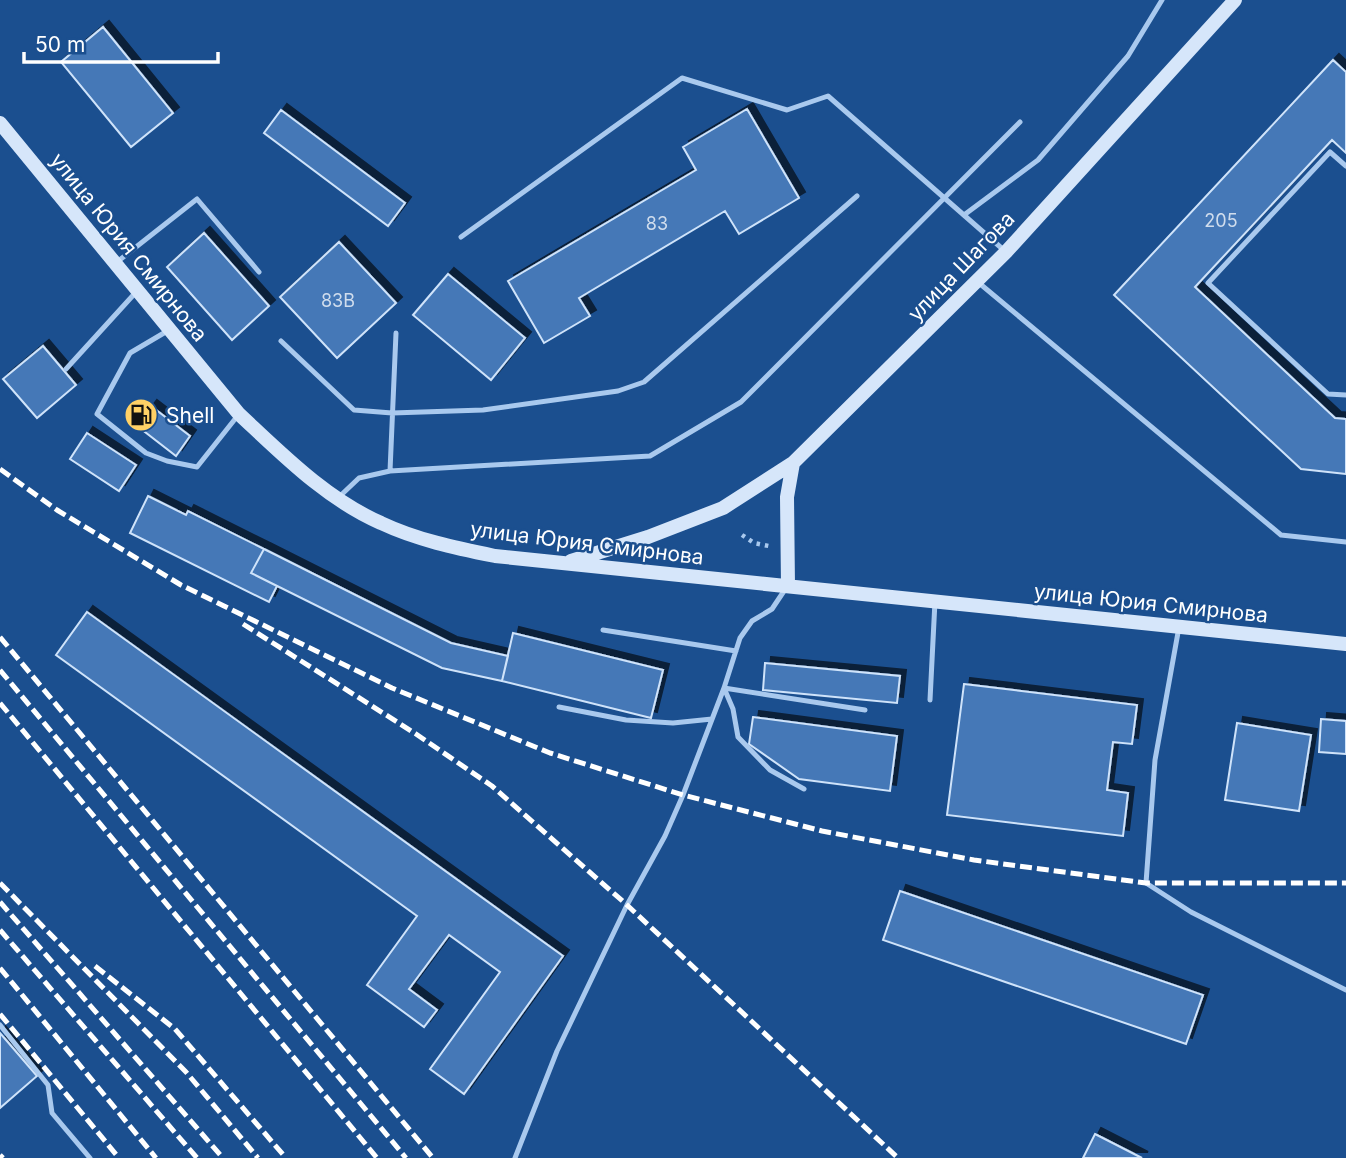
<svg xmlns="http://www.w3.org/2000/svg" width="1346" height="1158" font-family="Inter,sans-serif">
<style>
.building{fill:#4478b7;stroke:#cfe3fa;stroke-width:2;filter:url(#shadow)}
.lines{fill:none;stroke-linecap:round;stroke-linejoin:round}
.path{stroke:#a9c9ee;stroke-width:4.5;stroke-dasharray:3.5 5;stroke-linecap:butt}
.service{stroke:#a9c9ee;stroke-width:5}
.secondary{stroke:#d6e6fa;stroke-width:14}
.rail{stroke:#fff;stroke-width:5;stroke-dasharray:12 5;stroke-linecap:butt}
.labels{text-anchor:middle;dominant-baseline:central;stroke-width:5;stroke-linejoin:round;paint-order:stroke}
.number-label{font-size:18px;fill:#d0dded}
.street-label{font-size:21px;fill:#fff;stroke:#1b4f8f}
.poi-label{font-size:21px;fill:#fff;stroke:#1b4f8f;text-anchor:start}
</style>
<defs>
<filter id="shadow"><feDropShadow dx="6" dy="-6" stdDeviation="0" flood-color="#0009"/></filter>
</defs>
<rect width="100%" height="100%" fill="#1b4f8f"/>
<!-- building -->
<path class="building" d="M103,27L173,113L131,147L61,62Z
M1333,60L1346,72V153L1332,140L1195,287L1335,418L1346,419V474L1301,469L1114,295Z
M747,109L799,198L739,234L725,211L579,298L590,316L544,343L508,281L696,170L683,147Z
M281,110L405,203L388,226L264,133Z
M204,233L269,306L232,340L167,267Z
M339,242L396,303L337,358L280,297Z
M448,274L525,338L491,380L413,315Z
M43,346L76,385L37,418L3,379Z
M151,406L190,436L176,456L136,425Z
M87,433L136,465L119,491L70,459Z
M148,496L186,515L188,511L264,549L251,573L277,586L269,602L130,533Z
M264,549L451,643L508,656L502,681L442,668L251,573Z
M87,612L563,956L464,1094L430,1069L500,972L449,935L409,989L437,1010L424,1027L367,985L417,916L56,655Z
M513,633L663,670L651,718L502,681Z
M765,663L900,676L897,703L763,690Z
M964,684L1137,705L1132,744L1113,742L1107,790L1128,793L1123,836L947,815Z
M753,717L897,736L890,791L799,779L749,744Z
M1321,719L1346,721V754L1319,752Z
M1237,723L1311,735L1299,811L1225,800Z
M900,891L1203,995L1186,1044L883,940Z
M0,1033L37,1076L0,1108Z
M1095,1134L1142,1158H1083Z"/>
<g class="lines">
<!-- path -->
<path class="path" d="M742,535L754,543L769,546"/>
<!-- service -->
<path class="service" d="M1346,166L1330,152L1208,283L1328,394L1346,395
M964,215L1038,160L1128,56L1162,0
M461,237L682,78L787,110L828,96L1006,252
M117,262L197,199L259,272
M979,283L1281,535L1346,542
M169,330L130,353L97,414L146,453L167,461L197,467L239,414
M281,341L354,410L392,413L483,410L618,391L644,382L857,196
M66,369L137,291
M390,471L396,333
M339,497L359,478L390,471L650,456L741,402L1020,122
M1179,627L1155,760L1146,883L1191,912L1346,990
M603,630L736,651
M724,688L865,710
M724,688L733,709L738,737L770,770L804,789
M930,700L935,601
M559,707L626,720L673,723L712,719
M0,1025L48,1085L52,1113L90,1158
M515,1158L557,1051L627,905L665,836L683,795L724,688L740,638L752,621L772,609L786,588"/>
<!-- secondary -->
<path class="secondary" d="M0,123L239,414C282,454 326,499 381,523C417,540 456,548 495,556L1346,644
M571,561L648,537L723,508L793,463L1006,252L1235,0
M788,586L787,497L793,463"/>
<!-- rail -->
<path class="rail" d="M0,469L57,510L181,585L392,688L550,753L683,795L822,831L974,860L1146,883H1346
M243,624L416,734L492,786L627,905L898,1158
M0,637L433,1158
M0,670L406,1158
M0,703L377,1158
M0,883L186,1072L258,1158
M0,902L223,1158
M0,930L197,1158
M95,966L175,1029L286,1158
M0,968L156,1158
M0,1014L119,1158
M0,1155L3,1158"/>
</g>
<!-- icons -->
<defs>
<symbol id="fuel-disc" viewBox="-11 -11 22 22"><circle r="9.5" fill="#ffd166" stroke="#1b4f8f"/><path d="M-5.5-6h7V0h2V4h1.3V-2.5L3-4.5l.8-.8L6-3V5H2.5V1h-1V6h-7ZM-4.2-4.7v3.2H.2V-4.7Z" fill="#111"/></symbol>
</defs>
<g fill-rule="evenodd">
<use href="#fuel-disc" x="122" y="396" width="38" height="38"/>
</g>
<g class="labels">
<!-- number labels -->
<g class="number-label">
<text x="1221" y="220">205</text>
<text x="657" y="223">83</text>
<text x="338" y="300">83В</text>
</g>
<!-- street labels -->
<g class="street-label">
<text transform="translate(129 247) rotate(51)">улица Юрия Смирнова</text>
<text transform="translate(961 266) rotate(-46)">улица Шагова</text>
<text transform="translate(587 543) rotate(7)">улица Юрия Смирнова</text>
<text transform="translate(1151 603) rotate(6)">улица Юрия Смирнова</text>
</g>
<!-- poi labels -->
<g class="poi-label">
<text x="166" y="415">Shell</text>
</g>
</g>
<!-- scale -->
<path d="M24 52v10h194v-10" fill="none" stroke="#ffffff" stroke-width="3.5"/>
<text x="35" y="52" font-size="21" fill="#ffffff" stroke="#1b4f8f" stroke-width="5" paint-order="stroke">50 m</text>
</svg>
